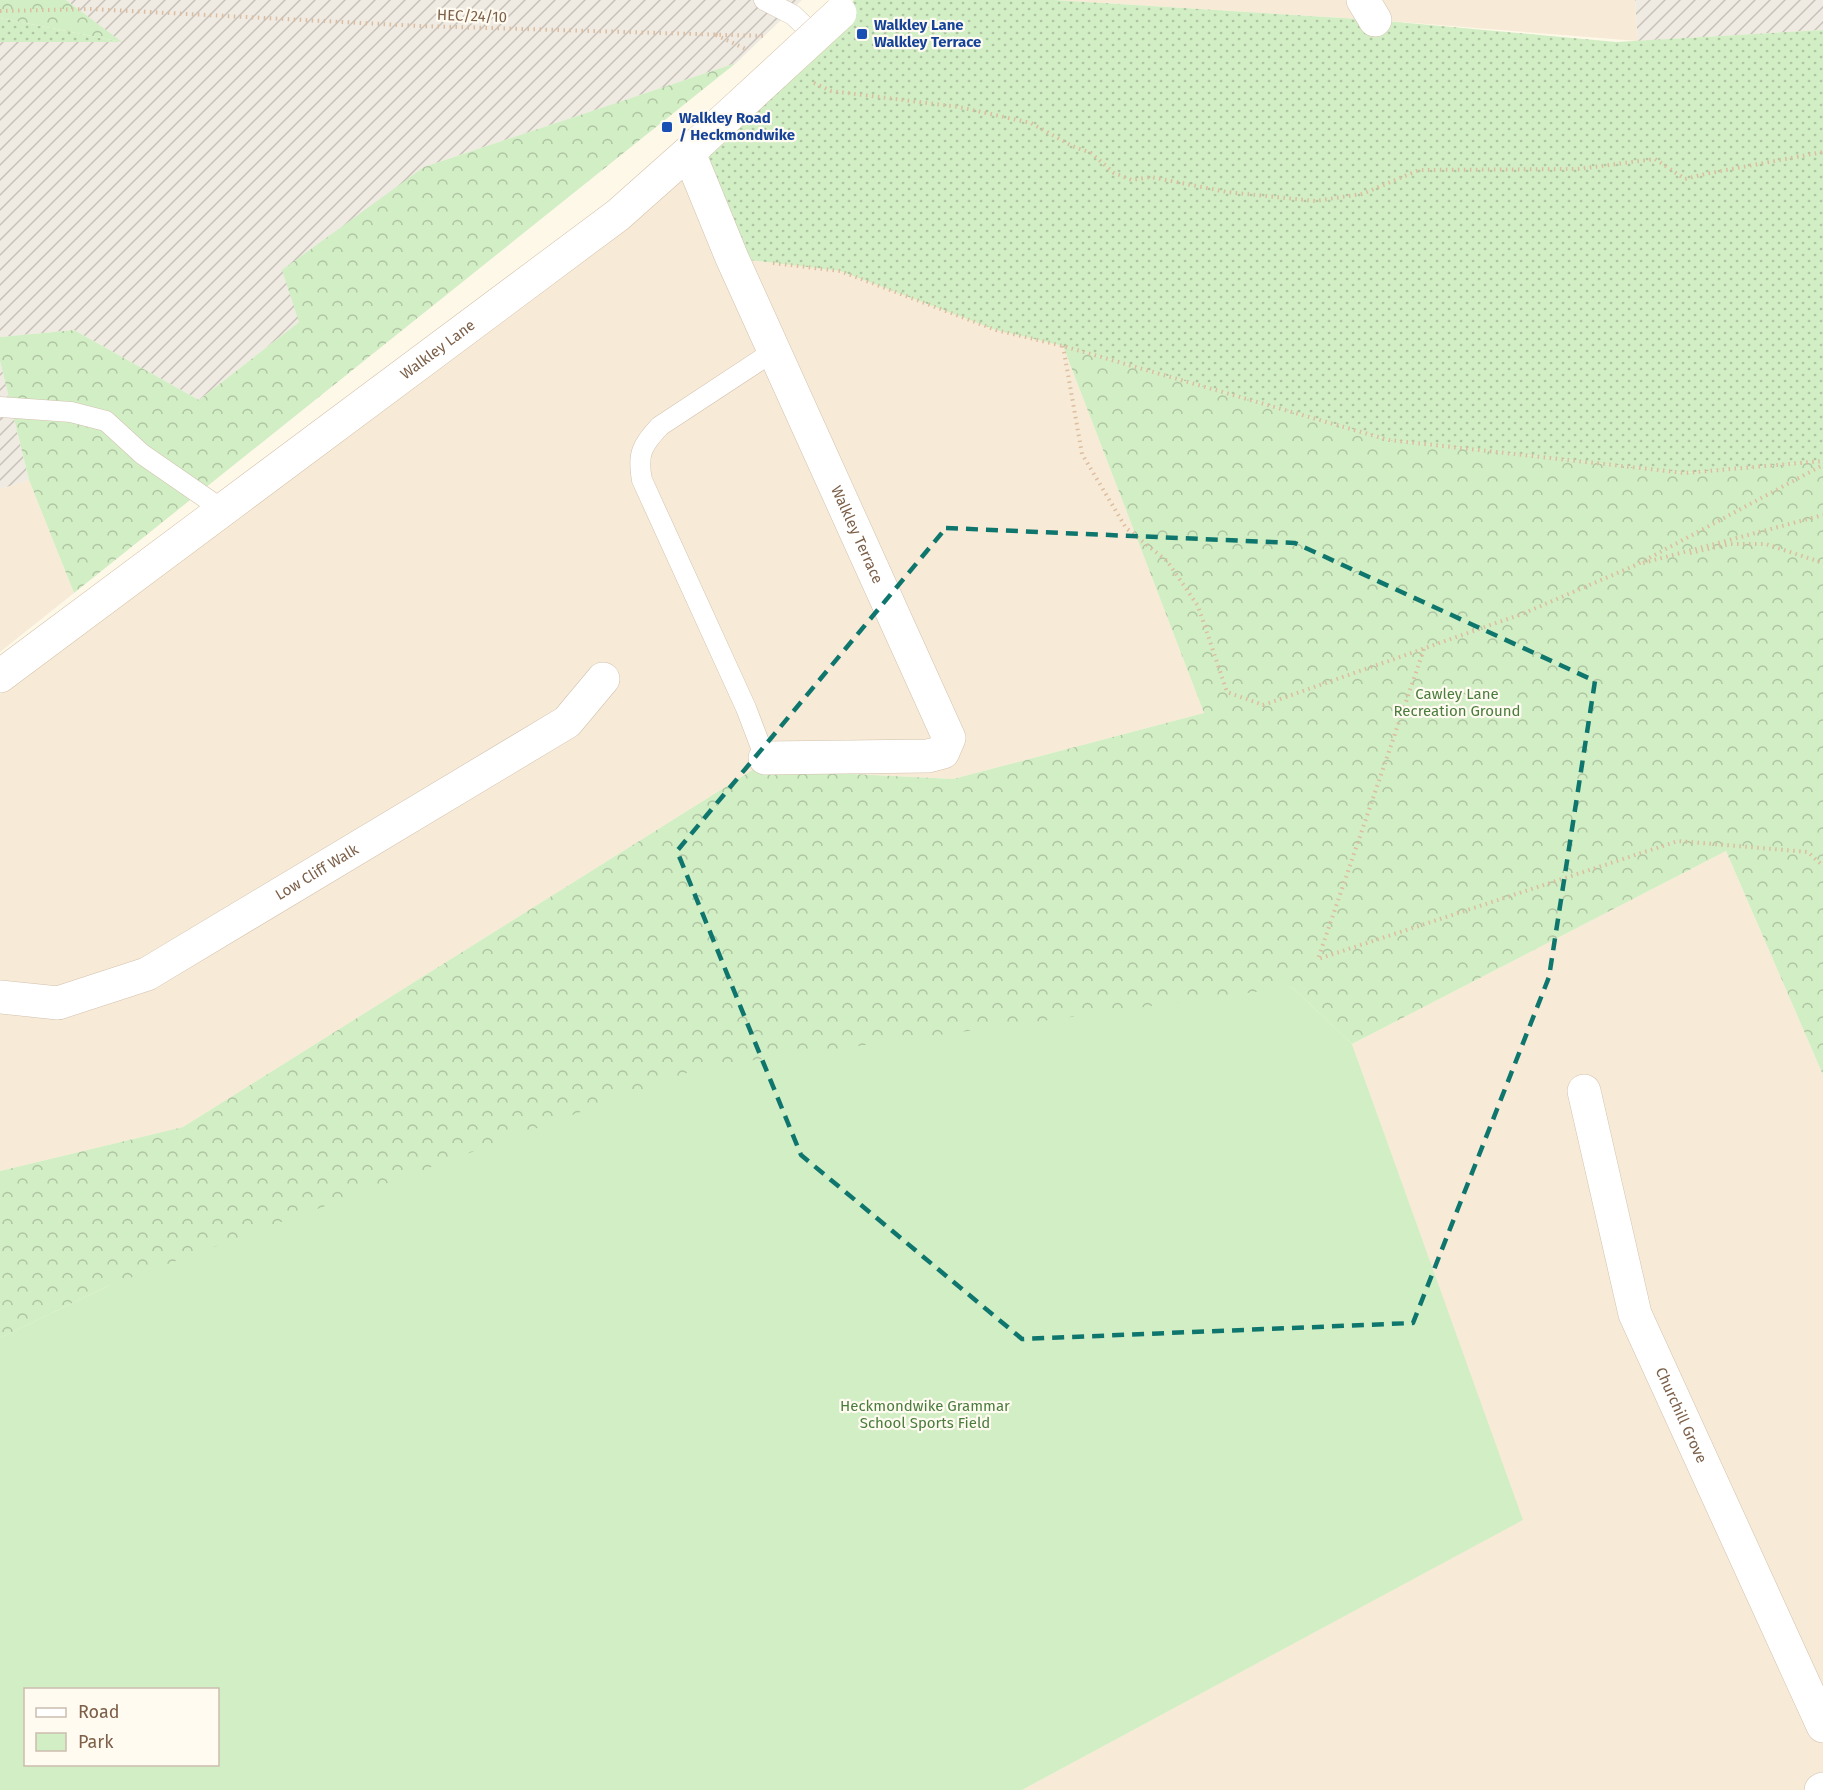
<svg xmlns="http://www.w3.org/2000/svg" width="1823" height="1790" font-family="'Fira Sans',sans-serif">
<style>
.residential{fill:#f7ebd7}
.industrial{fill:url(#industrial-furrows)}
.grass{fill:url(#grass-dots)}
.forest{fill:url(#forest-crowns)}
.park{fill:#d2eec5;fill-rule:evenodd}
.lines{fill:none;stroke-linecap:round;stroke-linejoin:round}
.service-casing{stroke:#d2c1ad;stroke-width:21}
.minor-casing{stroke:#d2c1ad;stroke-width:34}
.secondary-casing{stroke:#d6c2aa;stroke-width:34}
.path{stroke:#dcbda0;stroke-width:4;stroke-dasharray:1.5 4.5;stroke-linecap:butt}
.service{stroke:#fff;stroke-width:20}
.minor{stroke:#fff;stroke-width:33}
.secondary{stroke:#fff;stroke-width:33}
.secondary-bridge-casing{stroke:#d6c2aa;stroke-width:34;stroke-linecap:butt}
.secondary-bridge{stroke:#fff;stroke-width:33}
.marked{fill:none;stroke:#0f766e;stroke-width:4.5;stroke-dasharray:12 8;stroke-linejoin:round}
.transit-dot{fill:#1a4fb4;stroke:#fffbf1;stroke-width:2}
.labels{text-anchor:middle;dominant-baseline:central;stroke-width:4.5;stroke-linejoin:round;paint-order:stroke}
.street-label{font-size:15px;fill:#7c6049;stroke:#fffbf1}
.transit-label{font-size:15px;font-weight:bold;fill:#164399;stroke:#fffbf1;text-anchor:start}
.park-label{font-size:15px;fill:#497c3d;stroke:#fffbf1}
</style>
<defs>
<pattern id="industrial-furrows" width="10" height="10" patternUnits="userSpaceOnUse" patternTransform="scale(1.5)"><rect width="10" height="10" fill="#efeae2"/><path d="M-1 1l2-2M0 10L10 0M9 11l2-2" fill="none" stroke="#c7c1b9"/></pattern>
<pattern id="grass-dots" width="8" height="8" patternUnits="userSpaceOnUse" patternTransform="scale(1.5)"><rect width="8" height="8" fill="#d2eec5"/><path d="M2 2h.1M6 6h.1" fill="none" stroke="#afc4a2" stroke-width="1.8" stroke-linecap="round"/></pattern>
<pattern id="forest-crowns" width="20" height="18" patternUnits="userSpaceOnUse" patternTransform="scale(1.5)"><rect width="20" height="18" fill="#d2eec5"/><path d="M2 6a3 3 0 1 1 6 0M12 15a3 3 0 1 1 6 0" fill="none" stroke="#afc4a2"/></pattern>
</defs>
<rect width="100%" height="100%" fill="#fef8e9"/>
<!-- residential -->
<path class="residential" d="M1055,0H1635L1638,41L1375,20Z
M689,153L732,258L840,271L996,330L1063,346L1204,713L953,779L754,769L183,1127L0,1171V676Z
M29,480L74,593L0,652V489Z
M1726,851L1823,1075V1790H1022L1522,1520L1352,1044Z"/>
<!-- industrial -->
<path class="industrial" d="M66,0H802L736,63L424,167L299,322L199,400L74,330L0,337V42H121Z
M1635,0H1823V30L1638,41Z
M0,361L29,480L0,489Z"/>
<!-- grass -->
<path class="grass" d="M854,0H1055L1375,20L1616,42L1823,30V461L1685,473L1389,440L1063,346L996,330L840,271L732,258L689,153Z
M0,18L122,42H0Z"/>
<!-- forest -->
<path class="forest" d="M0,0H66L122,42L0,18Z
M736,63L74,593L29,480L0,361V337L74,330L199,400L299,322L282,270L424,167Z
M1063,346L1389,440L1685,473L1823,461V1075L1726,851L1352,1044L1292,987L108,1286L0,1338V1171L183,1127L754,769L953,779L1204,713Z"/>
<!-- park -->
<path class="park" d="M1292,987L1352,1044L1523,1520L1022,1790H0V1338L108,1286L703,1067ZM26,1690H218V1764H26Z"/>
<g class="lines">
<defs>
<path id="service" d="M764,0L793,15L815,36
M0,407L71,412L106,421L142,454L223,510
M765,758L746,708L642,480C637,454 642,445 660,426L774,351"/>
<g id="minor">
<path d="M1363,0L1375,20"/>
<path id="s1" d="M689,153L732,258L949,738L943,752L928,756L765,758"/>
<path id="s2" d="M0,997L58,1003L147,974L567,722L603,679"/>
<path id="s3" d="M1584,1091L1635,1314L1823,1726"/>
<path d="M1821,1790L1823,1789"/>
</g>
<g id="secondary">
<path id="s4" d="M0,676L618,215L699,143"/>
</g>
</defs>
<!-- service casing -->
<use href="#service" class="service-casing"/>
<!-- minor casing -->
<use href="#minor" class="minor-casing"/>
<!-- secondary casing -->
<use href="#secondary" class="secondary-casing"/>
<!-- path -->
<path class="path" d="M0,11L91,9L420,26L764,36
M716,35L748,50
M814,83L831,91L959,107L1031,123L1072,146L1091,153L1114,173L1132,180L1151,177L1227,192L1315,201L1362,194L1419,170L1578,169L1655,159L1685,179L1705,174L1823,152
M773,263L840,271L996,330L1063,346L1389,440L1685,473L1823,461
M1063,346L1082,454L1126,528L1167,561L1198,606L1227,692L1263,705L1522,614L1636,565L1823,465
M1690,553L1730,544H1766L1823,563
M1643,563L1823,515
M1424,649L1318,959L1678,841L1808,852L1823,866"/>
<!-- service -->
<use href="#service" class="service"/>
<!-- minor -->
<use href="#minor" class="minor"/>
<!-- secondary -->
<use href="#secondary" class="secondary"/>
<defs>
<path id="secondary-bridge" d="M699,143L840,13"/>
</defs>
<!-- secondary-bridge casing -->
<use href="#secondary-bridge" class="secondary-bridge-casing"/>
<!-- secondary-bridge -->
<use href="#secondary-bridge" class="secondary-bridge"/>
</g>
<!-- marked area -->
<path class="marked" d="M946,528L1295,543L1595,681L1549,977L1413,1323L1022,1339L801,1155L677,851Z"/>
<!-- markers -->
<g class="transit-dot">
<rect x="856" y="28" width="12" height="12" rx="3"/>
<rect x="661" y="121" width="12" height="12" rx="3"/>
</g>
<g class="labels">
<!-- street labels -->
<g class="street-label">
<text transform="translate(472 16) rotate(2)">HEC/24/10</text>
<text stroke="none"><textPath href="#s4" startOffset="546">Walkley Lane</textPath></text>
<text stroke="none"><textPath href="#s1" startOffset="417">Walkley Terrace</textPath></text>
<text stroke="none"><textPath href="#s2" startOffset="350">Low Cliff Walk</textPath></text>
<text stroke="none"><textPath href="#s3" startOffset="340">Churchill Grove</textPath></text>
</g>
<!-- transit labels -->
<g class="transit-label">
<text x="874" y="25">Walkley Lane<tspan x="874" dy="17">Walkley Terrace</tspan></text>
<text x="679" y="118">Walkley Road<tspan x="679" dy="17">/ Heckmondwike</tspan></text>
</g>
<!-- park labels -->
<g class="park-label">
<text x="1457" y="694">Cawley Lane<tspan x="1457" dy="17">Recreation Ground</tspan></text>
<text x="925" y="1406">Heckmondwike Grammar<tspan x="925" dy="17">School Sports Field</tspan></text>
</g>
</g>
<!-- legend -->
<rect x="24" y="1688" width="195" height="78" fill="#fffbf1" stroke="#cbbdae" stroke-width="1.5"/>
<rect x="36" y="1708" width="30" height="9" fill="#ffffff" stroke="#cbbdae" stroke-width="1.5"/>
<text x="78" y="1718" font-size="18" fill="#7c6049">Road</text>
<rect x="36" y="1733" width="30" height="18" fill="#d2eec5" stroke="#cbbdae" stroke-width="1.5"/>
<text x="78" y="1748" font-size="18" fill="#7c6049">Park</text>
</svg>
